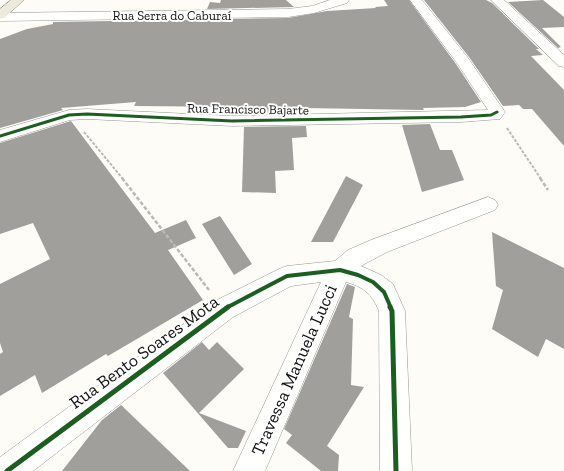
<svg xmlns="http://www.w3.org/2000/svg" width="564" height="471" font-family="'Zilla Slab',serif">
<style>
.building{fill:#a19f9c}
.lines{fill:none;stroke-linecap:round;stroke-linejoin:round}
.minor-casing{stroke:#979795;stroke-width:1}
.major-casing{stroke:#858482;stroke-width:1}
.path-far1{stroke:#b9b9b8;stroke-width:2;stroke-dasharray:3 1.5;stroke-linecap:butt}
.path{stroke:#b9b9b8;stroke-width:2.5;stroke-dasharray:4 2;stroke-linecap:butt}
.minor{fill:#fffffe;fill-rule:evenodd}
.major{fill:#ede9dc;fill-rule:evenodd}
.cycleway-far2-casing{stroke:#fff;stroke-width:5}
.cycleway-far1-casing{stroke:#fff;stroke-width:6}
.cycleway-casing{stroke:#fff;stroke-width:8}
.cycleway-far2{stroke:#1b5e20;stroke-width:3}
.cycleway-far1{stroke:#1b5e20;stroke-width:4}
.cycleway{stroke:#1b5e20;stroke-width:5}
.labels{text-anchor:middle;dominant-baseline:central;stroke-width:4;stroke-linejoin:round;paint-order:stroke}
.far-street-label{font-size:13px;fill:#111;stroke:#fff}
.near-street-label{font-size:18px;fill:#111;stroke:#fff}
</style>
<rect width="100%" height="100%" fill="#fdfcf7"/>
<!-- building -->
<path class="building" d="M221,0H286L294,7L207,9L210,2L220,3Z
M384,0H409L456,64L481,102L465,107L423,108L424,110L303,108L304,113L245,114V107L134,106L136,102L61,108L63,110L0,128V39L27,29L53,24V22L288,18L327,11L376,8L375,7L388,6Z
M424,0H486L492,3L539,49H536L543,55L531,56L564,90V146L532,109H523L519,105L503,106L469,57Z
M543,0L564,17V27L542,28L561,47L558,48L508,2Z
M71,121L155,233L186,220L196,238L168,250L203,300L108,356L106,354L42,393L35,375L0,396V354L3,352L0,343V284L50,259L33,223L0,234V143Z
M430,124L440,150H452L464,180L422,192L402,125Z
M306,126L307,137L292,138L294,170L275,171L276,193L242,192L244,127Z
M346,176L363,185L333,242H311Z
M220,216L252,264L234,275L202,224Z
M492,232L564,268V349L546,339L538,357L492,329L503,290L496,286Z
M347,284L355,287L349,317L353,319L351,385L364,387L327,446L339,455L338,471H321L286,443L292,435L284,429Z
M202,342L209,350L217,342L244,369L199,413L246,431L238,448H228L163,373Z
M121,405L190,471H62L102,420Z"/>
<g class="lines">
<defs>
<path id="minor" d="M330,0H349L347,3L314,13L288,17L0,21V13L288,9L312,6Z
M410,0H422L468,58L505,112L500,119L461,122L232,126L87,119L70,120L0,142V130L69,110L87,109L232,116L488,110L457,63Z
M491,0H504L564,55V67L559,66Z
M488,197L495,200L498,205L495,210L387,252L361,266L381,275L393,284L405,311L412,471H380L379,311C372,294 364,287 346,282L265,471H233L321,282L291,286L233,317L33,471H0V457L215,301L279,269L287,266L335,261L348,250L371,240Z"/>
<path id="major" d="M11,0H24L4,18L0,19V9Z"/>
</defs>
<!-- minor casing -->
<use href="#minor" class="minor-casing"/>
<!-- major casing -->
<use href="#major" class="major-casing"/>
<!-- path-far1 -->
<path class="path-far1" d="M507,128L541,179
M84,132L123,179"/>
<!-- path -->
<path class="path" d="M122,178L209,290
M540,178L548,190"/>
<!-- minor -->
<use href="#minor" class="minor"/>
<!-- major -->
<use href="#major" class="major"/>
<defs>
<path id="cycleway-far2" d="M0,136L69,115L87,114L232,121L461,117L491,115L497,112"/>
<path id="cycleway-far1" d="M226,308L287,276L340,270L358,275L373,282L384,292L391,308"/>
<path id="cycleway" d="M390,307L392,311L396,471
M7,471L228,307"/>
</defs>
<!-- cycleway-far2 casing -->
<use href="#cycleway-far2" class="cycleway-far2-casing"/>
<!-- cycleway-far1 casing -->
<use href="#cycleway-far1" class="cycleway-far1-casing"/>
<!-- cycleway casing -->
<use href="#cycleway" class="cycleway-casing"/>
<!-- cycleway-far2 -->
<use href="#cycleway-far2" class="cycleway-far2"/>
<!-- cycleway-far1 -->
<use href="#cycleway-far1" class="cycleway-far1"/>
<!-- cycleway -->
<use href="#cycleway" class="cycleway"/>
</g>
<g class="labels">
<!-- far-street labels -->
<g class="far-street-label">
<text x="172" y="15">Rua Serra do Caburaí</text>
<text transform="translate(248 109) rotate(1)">Rua Francisco Bajarte</text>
</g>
<!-- near-street labels -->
<g class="near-street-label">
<text transform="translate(144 352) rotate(-36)">Rua Bento Soares Mota</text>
<text transform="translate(294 370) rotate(-66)">Travessa Manuela Lucci</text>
</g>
</g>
</svg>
